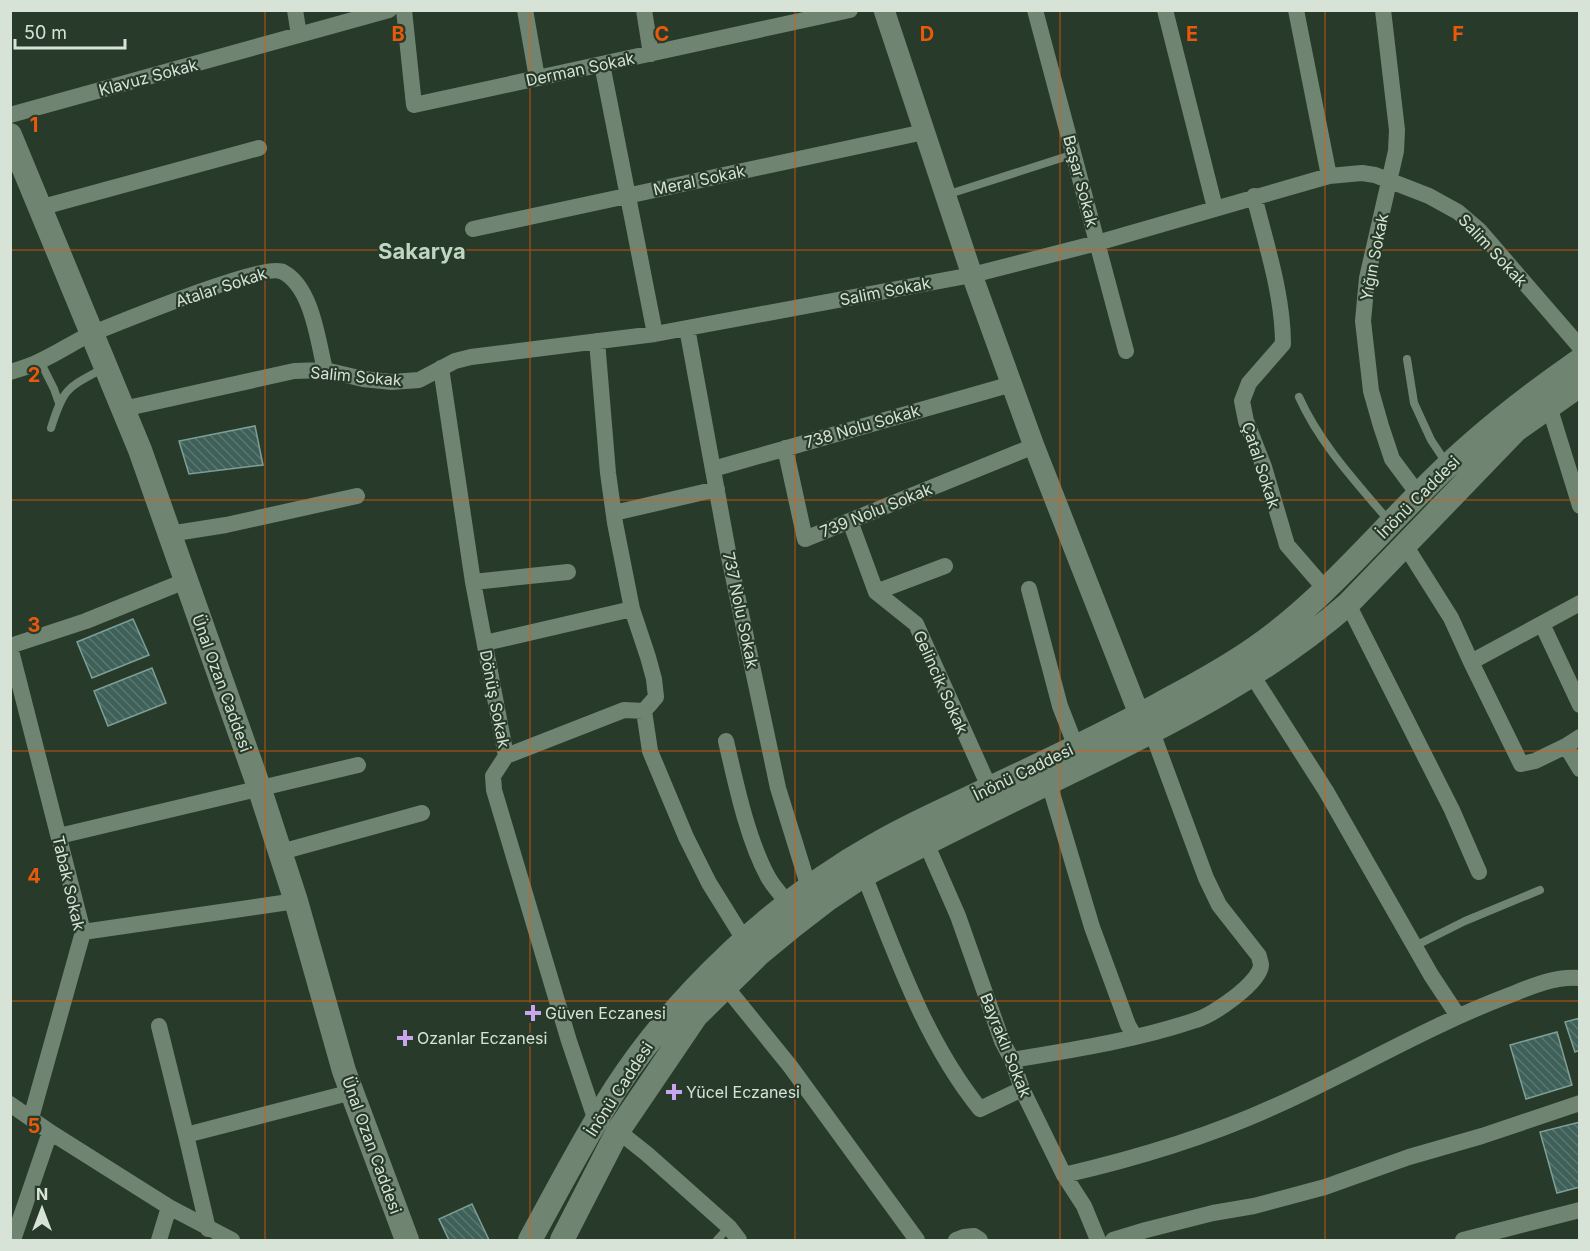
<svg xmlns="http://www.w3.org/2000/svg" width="1590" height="1251" font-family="Inter,sans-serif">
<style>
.building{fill:url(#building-back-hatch);stroke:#7d9f97;stroke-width:1.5}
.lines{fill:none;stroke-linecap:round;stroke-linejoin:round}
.service{stroke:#6f8571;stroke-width:8}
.minor{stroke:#6f8571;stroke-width:16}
.tertiary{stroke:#6f8571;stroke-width:21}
.secondary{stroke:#6f8571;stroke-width:24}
.grid{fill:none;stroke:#e8590c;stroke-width:1.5;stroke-opacity:0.55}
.poi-dot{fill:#c9a5ee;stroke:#283b2a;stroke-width:2}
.labels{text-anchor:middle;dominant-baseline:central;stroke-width:4.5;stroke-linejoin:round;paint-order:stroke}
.street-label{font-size:16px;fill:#d7e3d7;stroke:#283b2a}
.poi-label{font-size:16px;fill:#d7e3d7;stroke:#283b2a;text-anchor:start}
.district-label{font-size:22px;font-weight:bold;fill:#bfd6c0;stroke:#283b2a}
.grid-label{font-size:20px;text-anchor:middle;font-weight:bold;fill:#e8590c;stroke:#283b2a;stroke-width:4.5;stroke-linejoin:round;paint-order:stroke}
</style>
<defs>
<pattern id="building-back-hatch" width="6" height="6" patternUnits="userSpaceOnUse" patternTransform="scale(1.5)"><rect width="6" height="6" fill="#3f6058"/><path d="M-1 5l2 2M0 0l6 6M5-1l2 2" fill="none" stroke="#5a776f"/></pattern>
</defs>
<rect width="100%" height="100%" fill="#283b2a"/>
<!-- building -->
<path class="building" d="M255,426L263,465L189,474L179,441Z
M133,619L149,655L92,678L77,642Z
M152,668L166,703L108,726L94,691Z
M1580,1018V1050L1575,1052L1565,1022Z
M1557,1032L1572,1085L1526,1099L1510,1045Z
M1580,1122V1187L1557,1193L1540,1132Z
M472,1204L489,1240H449L439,1219Z"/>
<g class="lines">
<!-- service -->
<path class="service" d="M946,195L1074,154
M1407,359L1414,403L1431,440L1447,464
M40,361L54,389L59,403
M1299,397C1320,444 1356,482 1389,521
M51,428C64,387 67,388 104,368
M1415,946L1465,921L1540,890
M717,1240L729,1227"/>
<!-- minor -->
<path class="minor" d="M295,10L299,35
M404,10L414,105L850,10
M525,10L537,78
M644,10L651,54
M1035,10L1126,351
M1165,10L1215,208
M1296,10L1329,176
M1383,10L1397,130L1396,151L1367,278L1363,321L1371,391L1381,426L1392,459L1418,494
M602,64L655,334
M10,115L389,10
M1254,196C1266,244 1283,295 1283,344L1249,383L1242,401L1246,421L1264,467L1287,545L1326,590
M39,208L259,148
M473,229L924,132
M687,328L729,557L778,788L809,888
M597,341L608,473L615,523L632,609L648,657L654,679L656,697L644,711
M441,368L473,582L506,756L493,776L494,790L569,1041L596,1121
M10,372C20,369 31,366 40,361C58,353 75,341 93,333C119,323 265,262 283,272C312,287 318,341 325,370
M1549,406L1580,506
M123,409L294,371L325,370L363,379L392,382L419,380L455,361L471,357L655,334L972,275L1097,243L1329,176L1362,173L1375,175L1429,196L1458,212L1479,230L1580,347
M785,448L805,539L1034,446
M713,469L1012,384
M614,513L717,489
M850,521L876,592L916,624L990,789
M169,534L226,525L357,496
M1405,545L1451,618L1471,662
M473,582L568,572
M1029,589L1060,706L1076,747
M876,592L945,566
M1580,603L1471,662L1521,764L1535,761L1566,746L1580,769
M1348,604L1452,810L1479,872
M1542,624L1580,705
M485,643L632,609
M10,646L86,621L185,581
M10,647L83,932L31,1118
M1252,675L1326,791L1431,975L1458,1016
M644,711L650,751L686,837L709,883L745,941
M726,741C736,784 747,838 768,877C773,886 781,895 788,903
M1566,746L1580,737
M506,756L624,710L644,711
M1049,783L1092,927L1128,1025L1135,1037
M59,836L358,765
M926,843L958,916L1002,1041L1012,1060L1022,1089L1064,1175L1084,1206L1098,1240
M281,852L422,813
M864,875C896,955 925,1041 980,1109L1022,1089
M83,932L296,901
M726,987L790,1066L917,1240
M159,1026L186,1135L352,1092
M1012,1060C1073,1050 1137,1040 1196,1020C1213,1015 1260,983 1261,965C1261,962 1259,959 1259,956L1219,905L1206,878L1152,732
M10,1104L50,1132L169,1207L232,1240
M618,1131L647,1154L729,1227L739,1240
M186,1135L208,1229
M1064,1175C1138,1158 1211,1136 1280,1104C1357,1069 1430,1025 1510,995C1532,986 1555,976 1580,978
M13,1240L50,1132
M159,1240L169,1207
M956,1240L964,1237L974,1236L980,1240
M1113,1240L1146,1230L1213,1213L1254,1206L1325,1187L1409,1157L1482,1136L1580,1103
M1463,1240L1580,1210"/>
<!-- tertiary -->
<path class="tertiary" d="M884,10L972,275L1034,446L1139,714"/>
<!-- secondary -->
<path class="secondary" d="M10,135L140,450L259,787L296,901L344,1071L407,1240
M530,1240C558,1189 585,1137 616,1088C676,995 778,899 875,845C907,826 942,811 975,795C1037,766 1098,737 1158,705C1191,687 1224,670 1255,648C1317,605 1365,548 1418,495C1467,444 1521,401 1580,360
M562,1240L618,1131L696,1016L759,954L793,926L828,899L864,875C937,837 1011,801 1085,765C1177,720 1270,672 1348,604L1516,430L1580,385"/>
</g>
<!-- grid -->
<path class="grid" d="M265,10V1240M530,10V1240M795,10V1240M1060,10V1240M1325,10V1240M10,250H1580M10,500H1580M10,751H1580M10,1001H1580"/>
<!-- markers -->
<g class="poi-dot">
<path d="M530 1004h6v6h6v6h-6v6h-6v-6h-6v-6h6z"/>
<path d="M402 1029h6v6h6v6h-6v6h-6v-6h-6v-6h6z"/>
<path d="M671 1083h6v6h6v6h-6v6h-6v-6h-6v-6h6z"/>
</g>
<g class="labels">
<!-- street labels -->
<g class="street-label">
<text transform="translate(580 69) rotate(-12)">Derman Sokak</text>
<text transform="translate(148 77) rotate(-15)">Klavuz Sokak</text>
<text transform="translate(699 180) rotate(-12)">Meral Sokak</text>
<text transform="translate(1081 181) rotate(75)">Başar Sokak</text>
<text transform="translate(1493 250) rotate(47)">Salim Sokak</text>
<text transform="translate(1374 257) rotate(-79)">Yığın Sokak</text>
<text transform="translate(221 287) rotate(-18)">Atalar Sokak</text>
<text transform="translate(885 291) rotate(-11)">Salim Sokak</text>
<text transform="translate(356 376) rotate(5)">Salim Sokak</text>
<text transform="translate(862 426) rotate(-16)">738 Nolu Sokak</text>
<text transform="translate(1261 465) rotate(72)">Çatal Sokak</text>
<text transform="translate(1418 497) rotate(-45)">İnönü Caddesi</text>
<text transform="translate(876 510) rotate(-22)">739 Nolu Sokak</text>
<text transform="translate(741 610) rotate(78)">737 Nolu Sokak</text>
<text transform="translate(941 682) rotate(66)">Gelincik Sokak</text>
<text transform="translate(222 683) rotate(70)">Ünal Ozan Caddesi</text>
<text transform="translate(495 699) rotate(79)">Dönüş Sokak</text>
<text transform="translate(1023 772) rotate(-26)">İnönü Caddesi</text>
<text transform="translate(69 883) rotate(77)">Tabak Sokak</text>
<text transform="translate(1006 1045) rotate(68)">Bayraklı Sokak</text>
<text transform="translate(619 1089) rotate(-57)">İnönü Caddesi</text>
<text transform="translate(372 1145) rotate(70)">Ünal Ozan Caddesi</text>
</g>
<!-- poi labels -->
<g class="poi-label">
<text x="545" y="1013">Güven Eczanesi</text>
<text x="417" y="1038">Ozanlar Eczanesi</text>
<text x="686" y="1092">Yücel Eczanesi</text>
</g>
<!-- district labels -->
<g class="district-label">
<text x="422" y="251">Sakarya</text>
</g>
</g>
<g class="grid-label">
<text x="398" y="41">B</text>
<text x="662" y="41">C</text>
<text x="927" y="41">D</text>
<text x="1192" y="41">E</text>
<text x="1458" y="41">F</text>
<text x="34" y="132">1</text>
<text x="34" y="382">2</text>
<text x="34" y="632">3</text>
<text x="34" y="883">4</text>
<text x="34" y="1133">5</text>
</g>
<!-- border -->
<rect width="1590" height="1251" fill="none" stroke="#d7e3d7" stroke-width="24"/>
<!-- north arrow -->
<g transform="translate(42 1209)" stroke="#283b2a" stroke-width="4.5" paint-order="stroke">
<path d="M0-4.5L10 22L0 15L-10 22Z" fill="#d7e3d7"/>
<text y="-9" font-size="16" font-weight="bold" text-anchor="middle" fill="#d7e3d7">N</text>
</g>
<!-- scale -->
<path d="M15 39v9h110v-9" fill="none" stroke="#d7e3d7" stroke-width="3"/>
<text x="24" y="39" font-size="18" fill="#d7e3d7" stroke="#283b2a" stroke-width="4.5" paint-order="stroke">50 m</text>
</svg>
